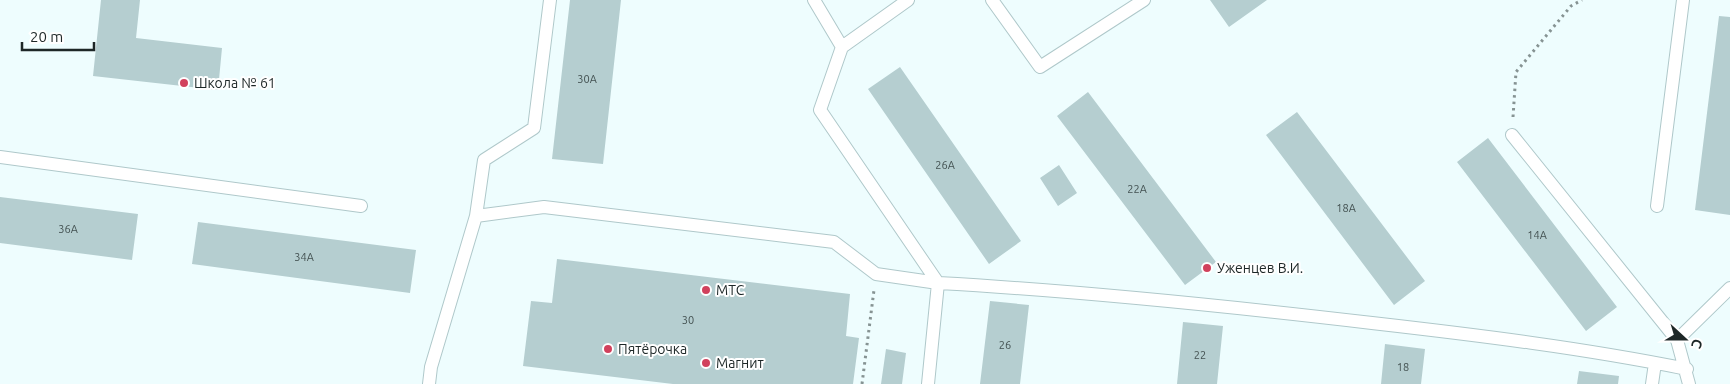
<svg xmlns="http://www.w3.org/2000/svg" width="1730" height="384" font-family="Ubuntu,sans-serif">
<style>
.building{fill:#b5ced0}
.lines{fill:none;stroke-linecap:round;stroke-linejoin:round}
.lane-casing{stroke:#afc8ca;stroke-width:14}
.path{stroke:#869393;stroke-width:3;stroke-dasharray:2.5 4;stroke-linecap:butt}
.lane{stroke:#fff;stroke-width:12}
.poi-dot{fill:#d1415d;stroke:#fff;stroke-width:2}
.labels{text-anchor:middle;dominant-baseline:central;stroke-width:4;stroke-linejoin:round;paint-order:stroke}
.number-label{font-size:11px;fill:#435151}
.poi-label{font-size:14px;fill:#1d2727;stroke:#fff;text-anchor:start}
</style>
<rect width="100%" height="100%" fill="#eefdfe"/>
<!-- building -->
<path class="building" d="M101,0H140L136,38L222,48L218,90L93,76Z
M570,0H621L603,164L552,159Z
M1210,0H1267L1229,27Z
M1719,16L1730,17V215L1695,210Z
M900,67L1021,241L989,264L868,89Z
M1088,92L1216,262L1185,285L1057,116Z
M1297,112L1425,281L1394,305L1266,135Z
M1488,138L1617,307L1586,331L1457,162Z
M1059,165L1077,193L1058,206L1040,178Z
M0,197L138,214L132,260L0,243Z
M198,222L416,250L410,293L192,264Z
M557,259L850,294L846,336L859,338L853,384H673L523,366L531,301L552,303Z
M990,301L1029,305L1020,384H980Z
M1183,322L1223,326L1217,384H1177Z
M1385,344L1425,349L1421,384H1381Z
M886,349L906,353L902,384H881Z
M1579,371L1619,376L1618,384H1577Z"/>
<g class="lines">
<defs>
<path id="lane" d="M814,0L842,47
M908,0L842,47L820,110L938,283C1083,291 1227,306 1372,323C1477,335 1583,348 1687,369
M992,0L1040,67L1144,0
M1512,135L1677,340L1689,384
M0,157L361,206
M1657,206L1683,0
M476,216L544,207L834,242L876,274L938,283L928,384
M1677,340L1730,288
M429,384L431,367L476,216L484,160L534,128L550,0
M1652,384L1655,363"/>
</defs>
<!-- lane casing -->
<use href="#lane" class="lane-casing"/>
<!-- path -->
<path class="path" d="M1513,117L1516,72L1571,6L1582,0
M862,384L874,290"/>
<!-- lane -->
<use href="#lane" class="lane"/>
</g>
<!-- markers -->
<g class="poi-dot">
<circle cx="184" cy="83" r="5"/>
<circle cx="1207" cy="268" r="5"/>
<circle cx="706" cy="290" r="5"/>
<circle cx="608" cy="349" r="5"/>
<circle cx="706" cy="363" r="5"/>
</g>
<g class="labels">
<!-- number labels -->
<g class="number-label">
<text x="587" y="79">30А</text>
<text x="945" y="165">26А</text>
<text x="1137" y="189">22А</text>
<text x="1346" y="208">18А</text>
<text x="68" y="229">36А</text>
<text x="1537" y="235">14А</text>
<text x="304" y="257">34А</text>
<text x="688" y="320">30</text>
<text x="1005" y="345">26</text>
<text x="1200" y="355">22</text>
<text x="1403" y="367">18</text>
</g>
<!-- poi labels -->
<g class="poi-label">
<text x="194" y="83">Школа № 61</text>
<text x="1217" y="268">Уженцев В.И.</text>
<text x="716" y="290">МТС</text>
<text x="618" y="349">Пятёрочка</text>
<text x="716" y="363">Магнит</text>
</g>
</g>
<!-- north arrow -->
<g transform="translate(1685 339) rotate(111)" stroke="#ffffff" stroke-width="4" paint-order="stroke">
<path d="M0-4L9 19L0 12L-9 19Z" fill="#1d2727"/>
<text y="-8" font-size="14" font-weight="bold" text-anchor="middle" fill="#1d2727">С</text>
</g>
<!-- scale -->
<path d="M22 42v8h72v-8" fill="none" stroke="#1d2727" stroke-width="2.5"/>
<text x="30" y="42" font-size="15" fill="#1d2727" stroke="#ffffff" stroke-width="4" paint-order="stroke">20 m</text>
</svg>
